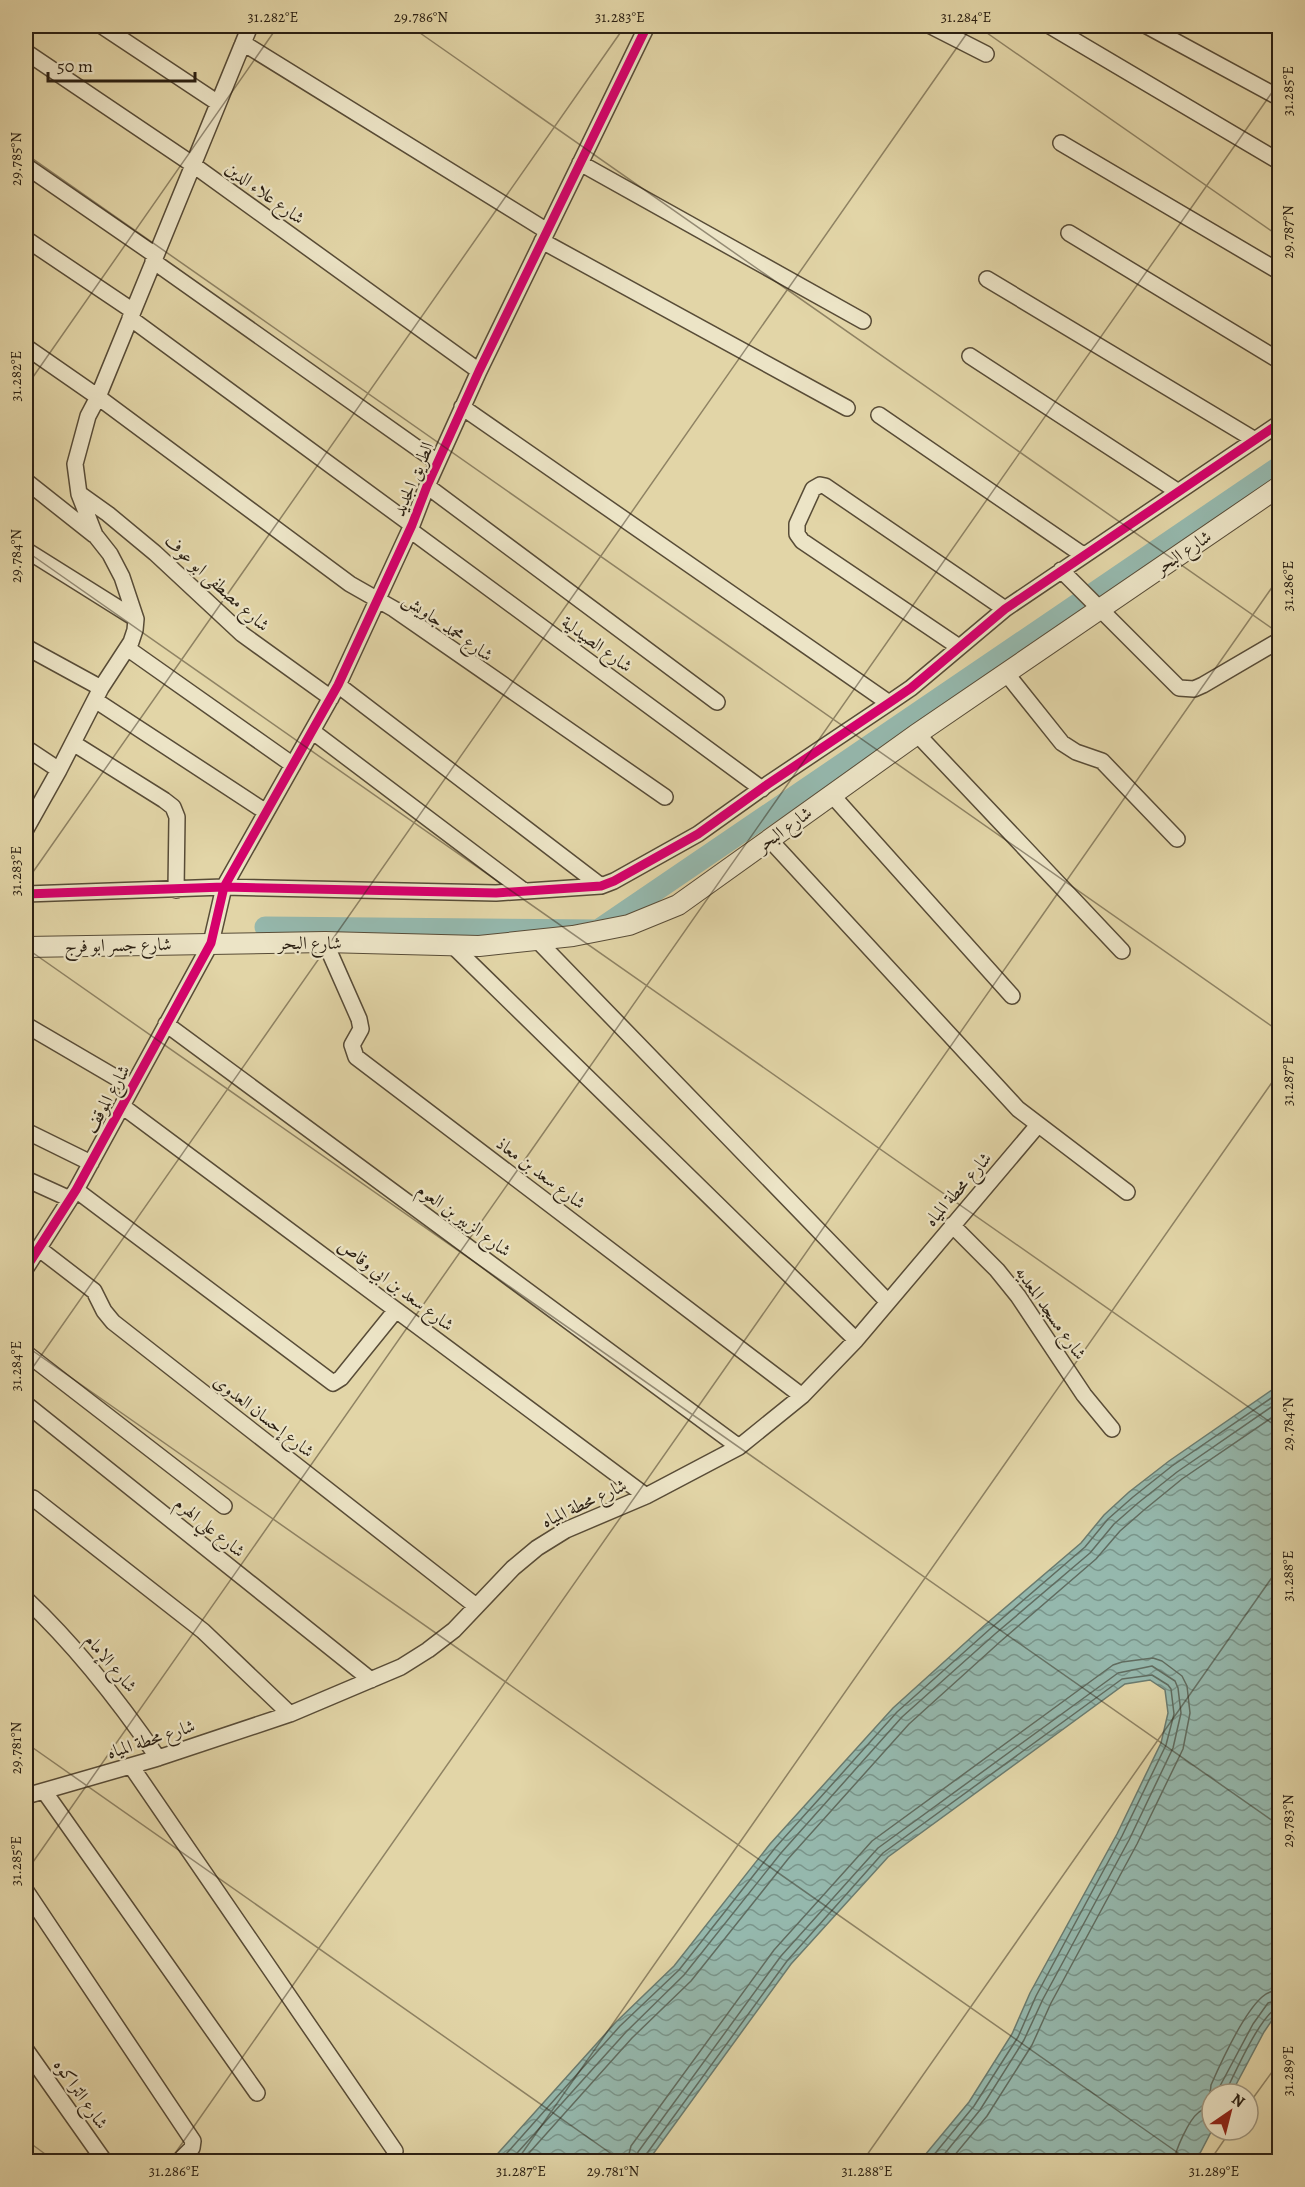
<svg xmlns="http://www.w3.org/2000/svg" width="1305" height="2187" font-family="Alegreya,Amiri,serif">
<style>
.water{fill:url(#water-waves);stroke:#6a7b6f;stroke-width:1.5}
.lines{fill:none;stroke-linecap:round;stroke-linejoin:round}
.shore{stroke:#606c60;stroke-width:1.5}
.canal{stroke:#95b8ad;stroke-width:21}
.minor-casing{stroke:#584c37;stroke-width:18}
.tertiary-casing{stroke:#584c37;stroke-width:22}
.minor{stroke:#ece4c6;stroke-width:15}
.tertiary{stroke:#ece4c6;stroke-width:20}
.cycleway-casing{stroke:#ece4c6;stroke-width:13}
.cycleway{stroke:#d6006c;stroke-width:9}
.ticks{fill:none;stroke:#2a1f12;stroke-width:1.5;stroke-opacity:0.45}
.labels{text-anchor:middle;dominant-baseline:central;stroke-width:4.5;stroke-linejoin:round;paint-order:stroke}
.street-label{font-size:18px;fill:#2a1f12;stroke:#ece4c6}
.neatline{fill:none;stroke:#2a1f12;stroke-width:2}
.ticks-label{font-size:15px;text-anchor:middle;fill:#2a1f12}
</style>
<defs>
<pattern id="water-waves" width="16" height="10" patternUnits="userSpaceOnUse" patternTransform="scale(1.5)"><rect width="16" height="10" fill="#95b8ad"/><path d="M0 5q4-4 8 0t8 0" fill="none" stroke="#7a958b"/></pattern>
</defs>
<rect width="100%" height="100%" fill="#e2d5a7"/>
<filter id="stains"><feTurbulence type="fractalNoise" baseFrequency=".00333" numOctaves="4"/><feColorMatrix values="0 0 0 0 .2 0 0 0 0 .09 0 0 0 0 .02 0 0 0 .5 -.17"/></filter>
<radialGradient id="worn" r=".72"><stop offset=".6" stop-color="#630" stop-opacity="0"/><stop offset="1" stop-color="#630" stop-opacity=".3"/></radialGradient>
<!-- water -->
<path class="water" d="M1279,1385V2010L1264,2032L1231,2094H1212V2130L1196,2161H920L969,2102L1012,2034L1030,1993L1117,1834L1161,1743L1168,1713L1165,1690L1150,1680L1125,1684L888,1857L791,1964L648,2161H491L616,2022L674,1966L770,1844L893,1708L986,1624L1081,1543L1104,1515L1129,1492L1169,1461Z"/>
<g class="lines">
<!-- shore -->
<path class="shore" d="M1219,2094L1220,2086L1253,2024L1268,2003L1280,1999
M1226,2094L1227,2089C1235,2073 1263,2009 1280,2007
M1212,2103L1210,2094L1211,2085C1222,2060 1243,2014 1262,1997C1267,1992 1273,1991 1280,1990
M499,2162L620,2026L679,1970L775,1848L897,1712L990,1629L1085,1547L1108,1519L1133,1497L1172,1466L1280,1392
M509,2162L626,2032L684,1975L781,1853L902,1717L995,1634L1090,1553L1114,1524L1138,1503L1177,1472L1280,1401
M521,2162L632,2038L691,1981L788,1859L909,1724L1001,1641L1096,1559L1120,1531L1144,1510L1182,1479L1280,1412
M627,2162L631,2146L774,1950L872,1841L1113,1665L1122,1662L1153,1658L1162,1661L1182,1676L1187,1686L1190,1713L1183,1749L1137,1844L1051,2003L1032,2045L987,2116L949,2162
M636,2162L638,2152L781,1956L878,1848L1118,1673L1152,1666L1175,1681L1178,1688L1181,1713L1173,1748L1129,1840L1043,1999L1024,2040L980,2110L938,2162
M643,2162L645,2156L787,1961L883,1853L1122,1679L1152,1675L1168,1685L1171,1689L1174,1714L1166,1745L1122,1836L1036,1996L1018,2037L974,2106L928,2162
M1174,2162C1175,2150 1189,2120 1198,2113C1202,2109 1208,2108 1212,2106"/>
<!-- canal -->
<path class="canal" d="M265,927L598,930L1280,466"/>
<defs>
<path id="minor" d="M102,26L218,103
M931,26L986,54
M1050,26L1280,162
M1147,26L1280,98
M243,43L547,231
M26,52L192,164L479,371
M1061,143L1280,272
M580,163L863,321
M26,166L155,255
M1069,233L1280,361
M26,239L133,311
M542,241L847,408
M153,261L437,462
M987,279L1255,440
M130,318L412,525
M26,347L98,397L350,584L394,609L665,797
M970,356L1177,491
M462,407L889,703
M879,415L1083,555
M26,481L94,535
M427,486L717,702
M80,494L108,514L155,553L242,634L331,698
M410,530L762,789
M26,550L136,619
M1061,570L1179,688L1194,689L1203,685L1280,640
M26,647L101,688
M959,647L802,541L797,534V524L813,489L820,485L825,486L1005,609
M127,648L293,765
M1006,673L1062,743L1076,752L1102,761L1177,839
M338,685L601,886
M95,700L266,812
M312,731L524,891
M917,734L1122,951
M73,743L164,800L173,807L177,817L176,890
M26,748L59,770
M832,795L1012,996
M26,829L59,770L101,688L131,642L135,630L136,619L122,577L110,554L95,535L79,494L75,464L88,416L98,397L250,26
M770,840L1018,1109L1127,1192
M26,894L224,887L496,893L601,886L614,881L698,834L768,784L889,703L911,688L1005,609L1280,423
M537,940L887,1301
M325,942L359,1019L361,1029L352,1045L356,1057L802,1396
M452,945L856,1340
M166,1024L739,1447
M26,1025L132,1087
M122,1106L646,1496
M26,1131L91,1163
M26,1179L70,1199
M76,1190L333,1383L341,1378L396,1310
M952,1225L997,1270L1018,1296L1084,1395L1112,1429
M38,1248L94,1291L104,1311L113,1322L476,1606
M26,1268L76,1190L211,943L224,887L338,685L412,525L427,486L479,371L647,26
M26,1353L224,1506
M26,1404L371,1680
M33,1498L203,1631L290,1714
M26,1599C77,1647 119,1701 158,1758
M131,1766L395,2151
M44,1791L257,2093
M26,1796L158,1758L290,1714L401,1667L428,1650L454,1630L513,1568L537,1548L566,1530L646,1496L739,1447L802,1396L856,1340L1038,1125
M26,1891L193,2141L192,2148L178,2162
M26,2050L105,2162"/>
<path id="tertiary" d="M26,947L325,942L479,946L573,936L629,925L678,905L917,734L1280,486"/>
</defs>
<!-- minor casing -->
<use href="#minor" class="minor-casing"/>
<!-- tertiary casing -->
<use href="#tertiary" class="tertiary-casing"/>
<!-- minor -->
<use href="#minor" class="minor"/>
<!-- tertiary -->
<use href="#tertiary" class="tertiary"/>
<defs>
<path id="cycleway" d="M26,894L224,887L496,893L601,886L614,881L698,834L768,784L889,703L911,688L1005,609L1280,423
M26,1268L76,1190L211,943L224,887L338,685L412,525L427,486L479,371L647,26"/>
</defs>
<!-- cycleway casing -->
<use href="#cycleway" class="cycleway-casing"/>
<!-- cycleway -->
<use href="#cycleway" class="cycleway"/>
</g>
<!-- ticks -->
<path class="ticks" d="M410,26L1280,634M977,26L1280,237M26,154L1280,1032M26,387L278,26M26,551L1280,1429M26,882L625,26M26,948L1280,1826M26,1346L1191,2162M26,1377L972,26M26,1743L623,2162M26,1872L1280,81M1248,2105L1280,2061M26,2140L56,2162M169,2162L1280,576M516,2162L1280,1071M862,2162L1280,1566M1209,2162L1231,2130"/>
<g class="labels">
<!-- street labels -->
<g class="street-label">
<text transform="translate(265 193) rotate(36)">شارع علاء الدين</text>
<text transform="translate(413 479) rotate(-67)">الطريق الجديد</text>
<text transform="translate(1183 552) rotate(-34)">شارع البحر</text>
<text transform="translate(217 583) rotate(42)">شارع مصطفى ابو عوف</text>
<text transform="translate(448 627) rotate(35)">شارع محمد جاويش</text>
<text transform="translate(597 644) rotate(36)">شارع الصيدلية</text>
<text transform="translate(784 829) rotate(-36)">شارع البحر</text>
<text x="310" y="943">شارع البحر</text>
<text transform="translate(118 945) rotate(-1)">شارع جسر ابو فرج</text>
<text transform="translate(107 1099) rotate(-61)">شارع الموقف</text>
<text transform="translate(541 1173) rotate(37)">شارع سعد بن معاذ</text>
<text transform="translate(958 1189) rotate(-49)">شارع محطة المياه</text>
<text transform="translate(464 1220) rotate(36)">شارع الزبير بن العوم</text>
<text transform="translate(396 1285) rotate(37)">شارع سعد بن ابي وقاص</text>
<text transform="translate(1051 1313) rotate(55)">شارع مسجد المعديه</text>
<text transform="translate(264 1416) rotate(38)">شارع إحسان العدوى</text>
<text transform="translate(584 1503) rotate(-25)">شارع محطة المياه</text>
<text transform="translate(210 1527) rotate(39)">شارع علي الهرم</text>
<text transform="translate(111 1663) rotate(50)">شارع الإمام</text>
<text transform="translate(151 1739) rotate(-18)">شارع محطة المياه</text>
<text transform="translate(81 2094) rotate(55)">شارع التراكوه</text>
</g>
</g>
<!-- margin -->
<rect width="1305" height="2187" fill="none" stroke="#e2d5a7" stroke-width="66"/>
<!-- north arrow -->
<g transform="translate(1230 2112) rotate(35)"><circle r="28" fill="#ece4c6" stroke="#9e957e" stroke-width="1.5"/>
<path d="M0-4.5L10 22L0 15L-10 22Z" fill="#8f2418"/>
<text y="-9" font-size="16" font-weight="bold" text-anchor="middle" fill="#2a1f12">N</text>
</g>
<!-- scale -->
<path d="M48 72v9h147v-9" fill="none" stroke="#2a1f12" stroke-width="3"/>
<text x="57" y="72" font-size="18" fill="#2a1f12" stroke="#ece4c6" stroke-width="4.5" paint-order="stroke">50 m</text>
<rect x="33" y="33" width="1239" height="2121" class="neatline"/>
<g class="ticks-label">
<text x="273" y="22">31.282°E</text>
<text x="421" y="22">29.786°N</text>
<text x="620" y="22">31.283°E</text>
<text x="966" y="22">31.284°E</text>
<text transform="translate(1288 91) rotate(-90)" y="5">31.285°E</text>
<text transform="translate(16 159) rotate(-90)" y="5">29.785°N</text>
<text transform="translate(1288 232) rotate(-90)" y="5">29.787°N</text>
<text transform="translate(16 376) rotate(-90)" y="5">31.282°E</text>
<text transform="translate(16 556) rotate(-90)" y="5">29.784°N</text>
<text transform="translate(1288 586) rotate(-90)" y="5">31.286°E</text>
<text transform="translate(16 871) rotate(-90)" y="5">31.283°E</text>
<text transform="translate(1288 1081) rotate(-90)" y="5">31.287°E</text>
<text transform="translate(16 1366) rotate(-90)" y="5">31.284°E</text>
<text transform="translate(1288 1424) rotate(-90)" y="5">29.784°N</text>
<text transform="translate(1288 1576) rotate(-90)" y="5">31.288°E</text>
<text transform="translate(16 1748) rotate(-90)" y="5">29.781°N</text>
<text transform="translate(1288 1821) rotate(-90)" y="5">29.783°N</text>
<text transform="translate(16 1861) rotate(-90)" y="5">31.285°E</text>
<text transform="translate(1288 2071) rotate(-90)" y="5">31.289°E</text>
<text x="174" y="2176">31.286°E</text>
<text x="521" y="2176">31.287°E</text>
<text x="613" y="2176">29.781°N</text>
<text x="867" y="2176">31.288°E</text>
<text x="1214" y="2176">31.289°E</text>
</g>
<rect width="100%" height="100%" filter="url(#stains)"/>
<rect width="100%" height="100%" fill="url(#worn)"/>
</svg>
